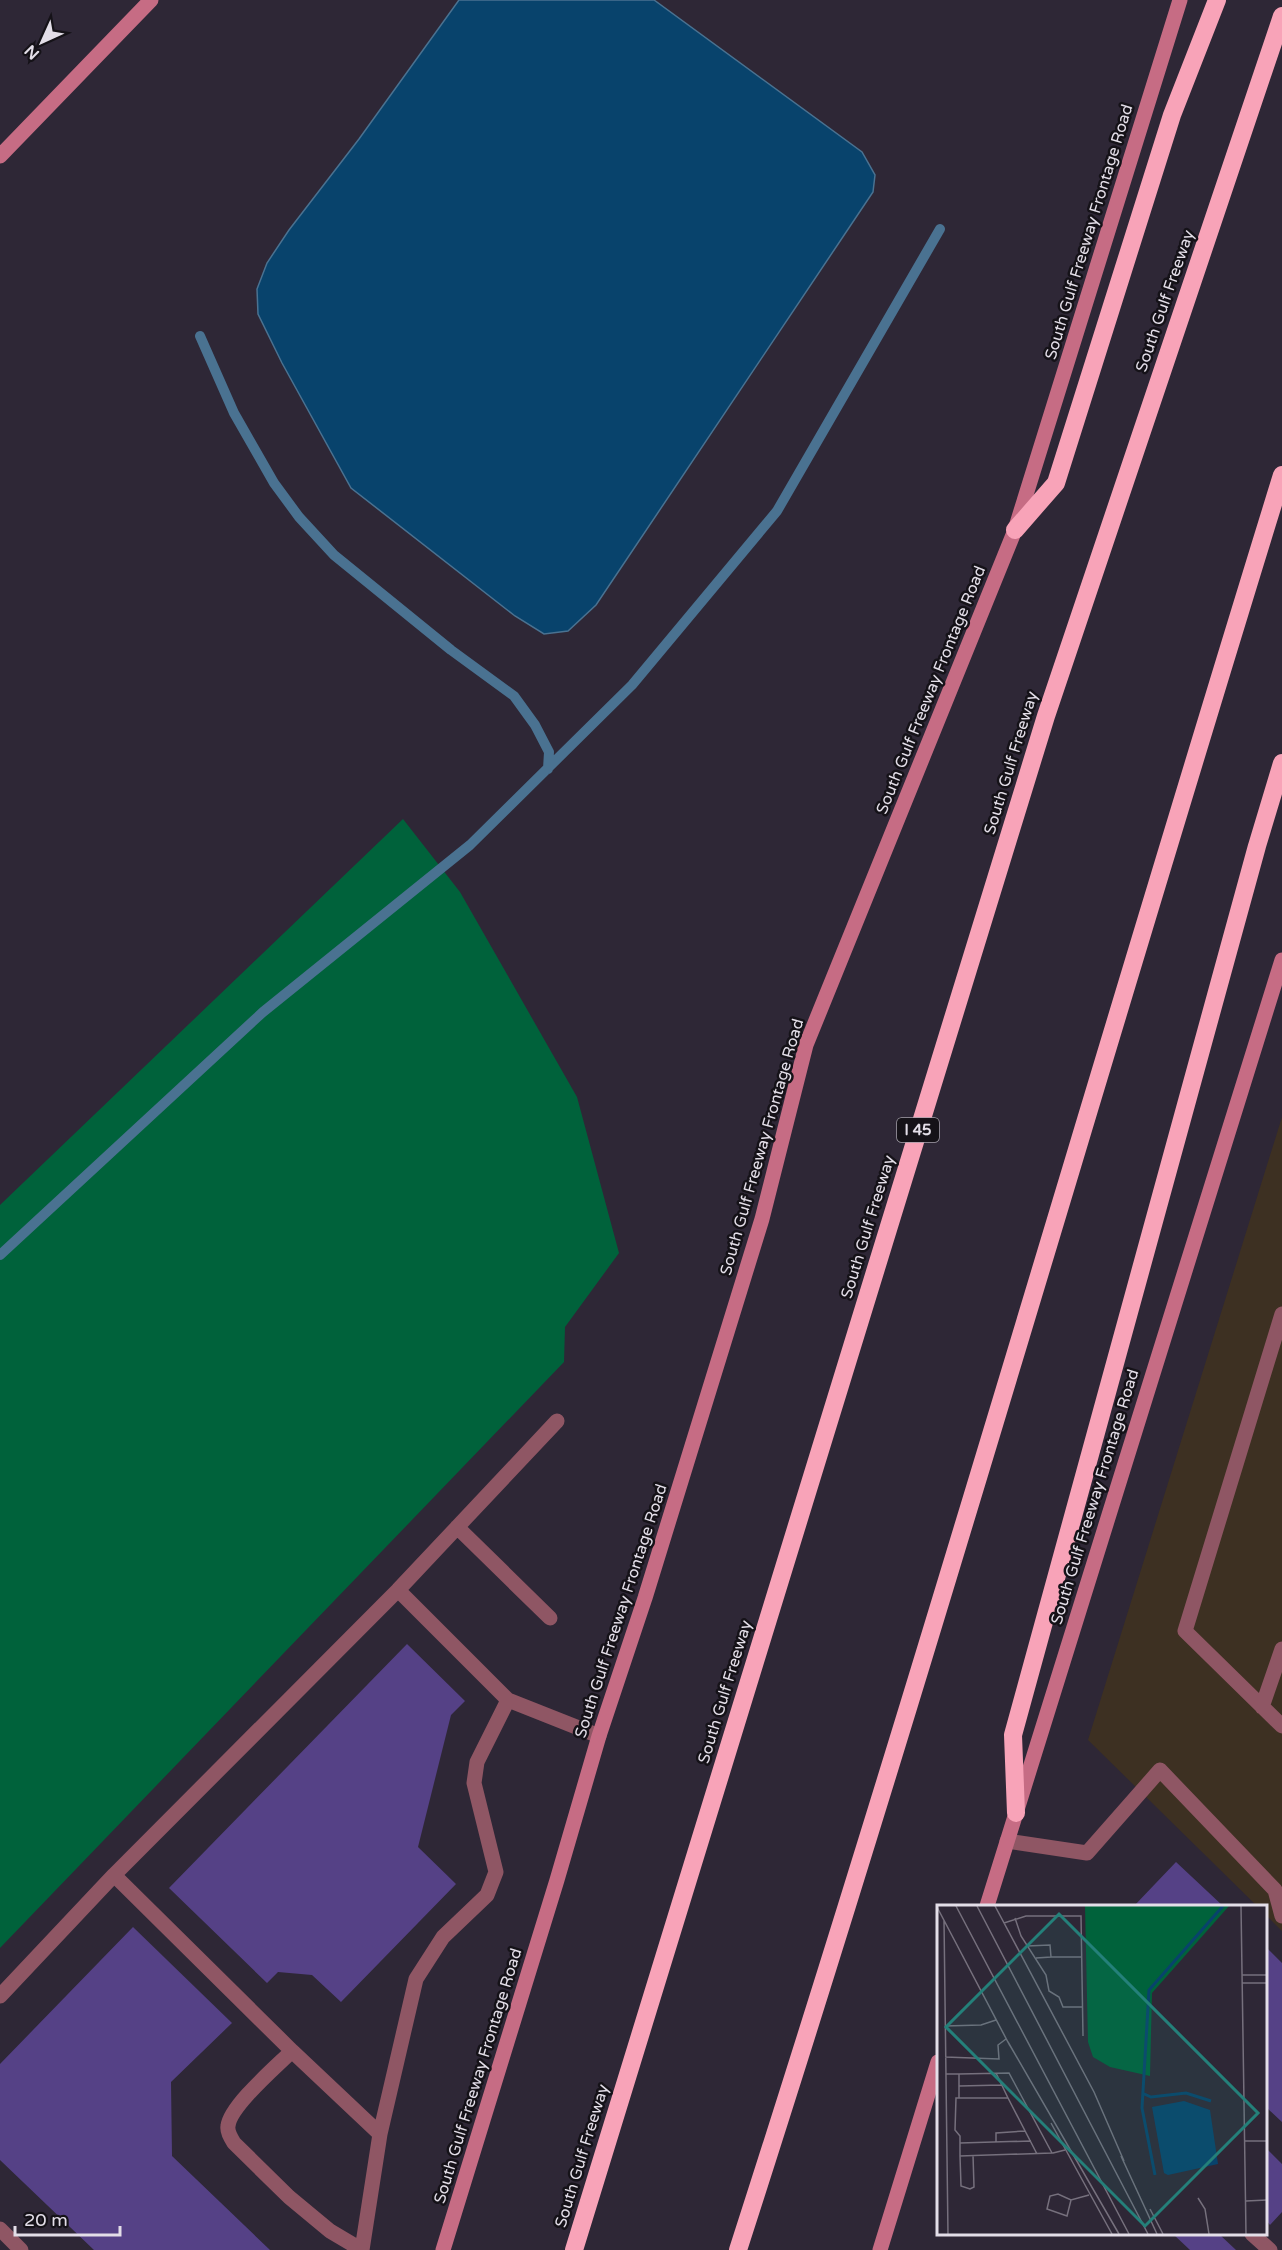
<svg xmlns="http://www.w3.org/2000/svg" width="1282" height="2250" font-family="'Varela Round',sans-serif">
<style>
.commercial{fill:#3d3022}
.green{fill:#00623b}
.water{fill:#08436c;stroke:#4a7291;stroke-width:1.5}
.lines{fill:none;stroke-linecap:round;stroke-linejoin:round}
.stream{stroke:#4a7291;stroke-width:10}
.building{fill:#554186}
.lane{stroke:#8f5664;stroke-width:15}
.secondary{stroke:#c66c84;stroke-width:15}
.highway{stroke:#f8a3b8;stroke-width:18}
.labels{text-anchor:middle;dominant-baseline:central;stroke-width:5;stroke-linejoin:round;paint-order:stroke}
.shield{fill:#151218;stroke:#a5a1aa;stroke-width:1.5}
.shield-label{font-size:15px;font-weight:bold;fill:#e3dee8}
.street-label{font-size:16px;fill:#e3dee8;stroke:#151218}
.inset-river{fill:none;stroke:#08436c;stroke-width:3}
.inset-road{fill:none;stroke:#76707d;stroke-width:1.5}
.view{fill:#24807a;fill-opacity:0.15;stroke:#24807a;stroke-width:3}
.inset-edge{fill:none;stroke:#e3dee8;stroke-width:3}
</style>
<rect width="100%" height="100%" fill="#2e2736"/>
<!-- commercial -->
<path class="commercial" d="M1282,1117V1931L1266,1915V1906H1257L1088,1740Z"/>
<!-- green -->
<path class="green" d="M403,819L460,892L577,1097L619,1253L565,1327L564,1362L0,1948V1205Z"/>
<!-- water -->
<path class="water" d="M459,0H654L862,152L875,175L873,192L596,605L568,631L544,634L515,616L351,488L282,363L258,314L257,289L267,263L289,230L359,139Z"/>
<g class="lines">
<!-- stream -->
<path class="stream" d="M200,336L234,413L274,483L299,517L334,555L451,650L514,696L535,725L549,752L548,769
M0,1255L263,1012L470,845L632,685L777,511L940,229"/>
</g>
<!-- building -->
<path class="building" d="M407,1644L465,1701L451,1715L418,1847L456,1884L341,2002L312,1975L278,1972L267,1983L169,1888Z
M1176,1862L1223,1906H1134Z
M133,1927L232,2023L171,2082L172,2156L270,2250H94L0,2160V2064Z
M1266,1947L1282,1963V2122L1266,2107Z
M1266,2148L1282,2164V2212L1270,2225L1266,2220Z
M1173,2234H1219L1236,2250H1190Z"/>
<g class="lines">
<!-- lane -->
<path class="lane" d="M1282,1314L1185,1631L1282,1726
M457,1527L550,1618
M508,1700L599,1736
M1262,1707L1282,1649
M1007,1841L1087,1853L1160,1770L1275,1890L1282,1916
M114,1875L292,2051
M0,1996L114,1875L398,1590L557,1421
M0,2229L21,2250
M1252,2234L1270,2250
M362,2250L380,2134L416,1979L443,1937L487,1895L496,1872L474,1783L477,1762L508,1700L398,1590
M362,2250L330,2231L289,2197L234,2143C231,2138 227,2132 228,2126C230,2106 277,2066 292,2051L380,2134"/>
<!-- secondary -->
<path class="secondary" d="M0,156L151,0
M987,1906L1282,960
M443,2250L557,1880L599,1736L645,1598L762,1219L806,1045L1015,530L1180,0
M880,2250L938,2062"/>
<!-- highway -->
<path class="highway" d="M1015,530L1056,483L1172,115L1217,0
M1016,1813L1013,1735L1257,846L1282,763
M574,2250L1046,716L1282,16
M738,2250C928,1661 1099,1066 1282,475"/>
</g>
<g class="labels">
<!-- shield labels -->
<rect class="shield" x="897" y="1118" width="42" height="24" rx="4.5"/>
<g class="shield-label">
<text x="918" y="1130">I 45</text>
</g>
<!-- street labels -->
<g class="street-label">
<text transform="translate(1089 232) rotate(-73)">South Gulf Freeway Frontage Road</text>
<text transform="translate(1165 301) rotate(-71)">South Gulf Freeway</text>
<text transform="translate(931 690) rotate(-68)">South Gulf Freeway Frontage Road</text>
<text transform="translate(1011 763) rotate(-73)">South Gulf Freeway</text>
<text transform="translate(762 1147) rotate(-74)">South Gulf Freeway Frontage Road</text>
<text transform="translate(868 1227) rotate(-73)">South Gulf Freeway</text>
<text transform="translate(1095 1497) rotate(-73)">South Gulf Freeway Frontage Road</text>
<text transform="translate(621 1611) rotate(-72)">South Gulf Freeway Frontage Road</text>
<text transform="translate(725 1692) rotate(-73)">South Gulf Freeway</text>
<text transform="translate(478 2076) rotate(-73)">South Gulf Freeway Frontage Road</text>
<text transform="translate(582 2156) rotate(-73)">South Gulf Freeway</text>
</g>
</g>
<!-- overview -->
<g transform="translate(937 1905)">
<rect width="330" height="330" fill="#2e2736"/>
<path d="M148,1H292L215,88L213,171L173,162L156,152L151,137Z" fill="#00623b"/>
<path d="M247,196L273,205L281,259L231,270L227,268L215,202Z" fill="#08436c"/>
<path class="inset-river" d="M205,188L214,192L249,188L274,196M218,270L205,203L212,85L286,1"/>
<path class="inset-road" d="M19,1L192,329M40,1L211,329M58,1L157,187L187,256M304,1L309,329M0,2L73,141M78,13L84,31L109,70L112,86L122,92L126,102H145M7,15L11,329M67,18L89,11H144L146,131M90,41L113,40L114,52L99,53M114,52H145M305,70H330M305,78H330M8,121L44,120L59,115M71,137L182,329M8,152L62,154L61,140L69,134M59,168L71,193M9,169H22V193M22,169L72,168L115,248M22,181L65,180M114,218L175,329M308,236H330M59,237V228L88,226M23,238L94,236M100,249L71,193H19L18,225L23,231V251L115,248H116L128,245M23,251L24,281L33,284L37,282L36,250M184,251L220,329M261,293L268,304L272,329M134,295L130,311L110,304L113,291L121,289L134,295L152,290M309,296L330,295M213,304L226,329"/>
<path class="view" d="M122,9L321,208L208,321L9,122Z"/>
<rect width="330" height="330" class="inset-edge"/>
</g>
<!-- north arrow -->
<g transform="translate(42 42) rotate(225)" stroke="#151218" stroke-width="4.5" paint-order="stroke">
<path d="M0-4.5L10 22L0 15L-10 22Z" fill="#e3dee8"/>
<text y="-9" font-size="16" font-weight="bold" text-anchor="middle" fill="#e3dee8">N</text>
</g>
<!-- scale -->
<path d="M15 2226v9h105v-9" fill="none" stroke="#e3dee8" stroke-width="3"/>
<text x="24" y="2226" font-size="18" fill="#e3dee8" stroke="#151218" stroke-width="4.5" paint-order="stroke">20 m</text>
</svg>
